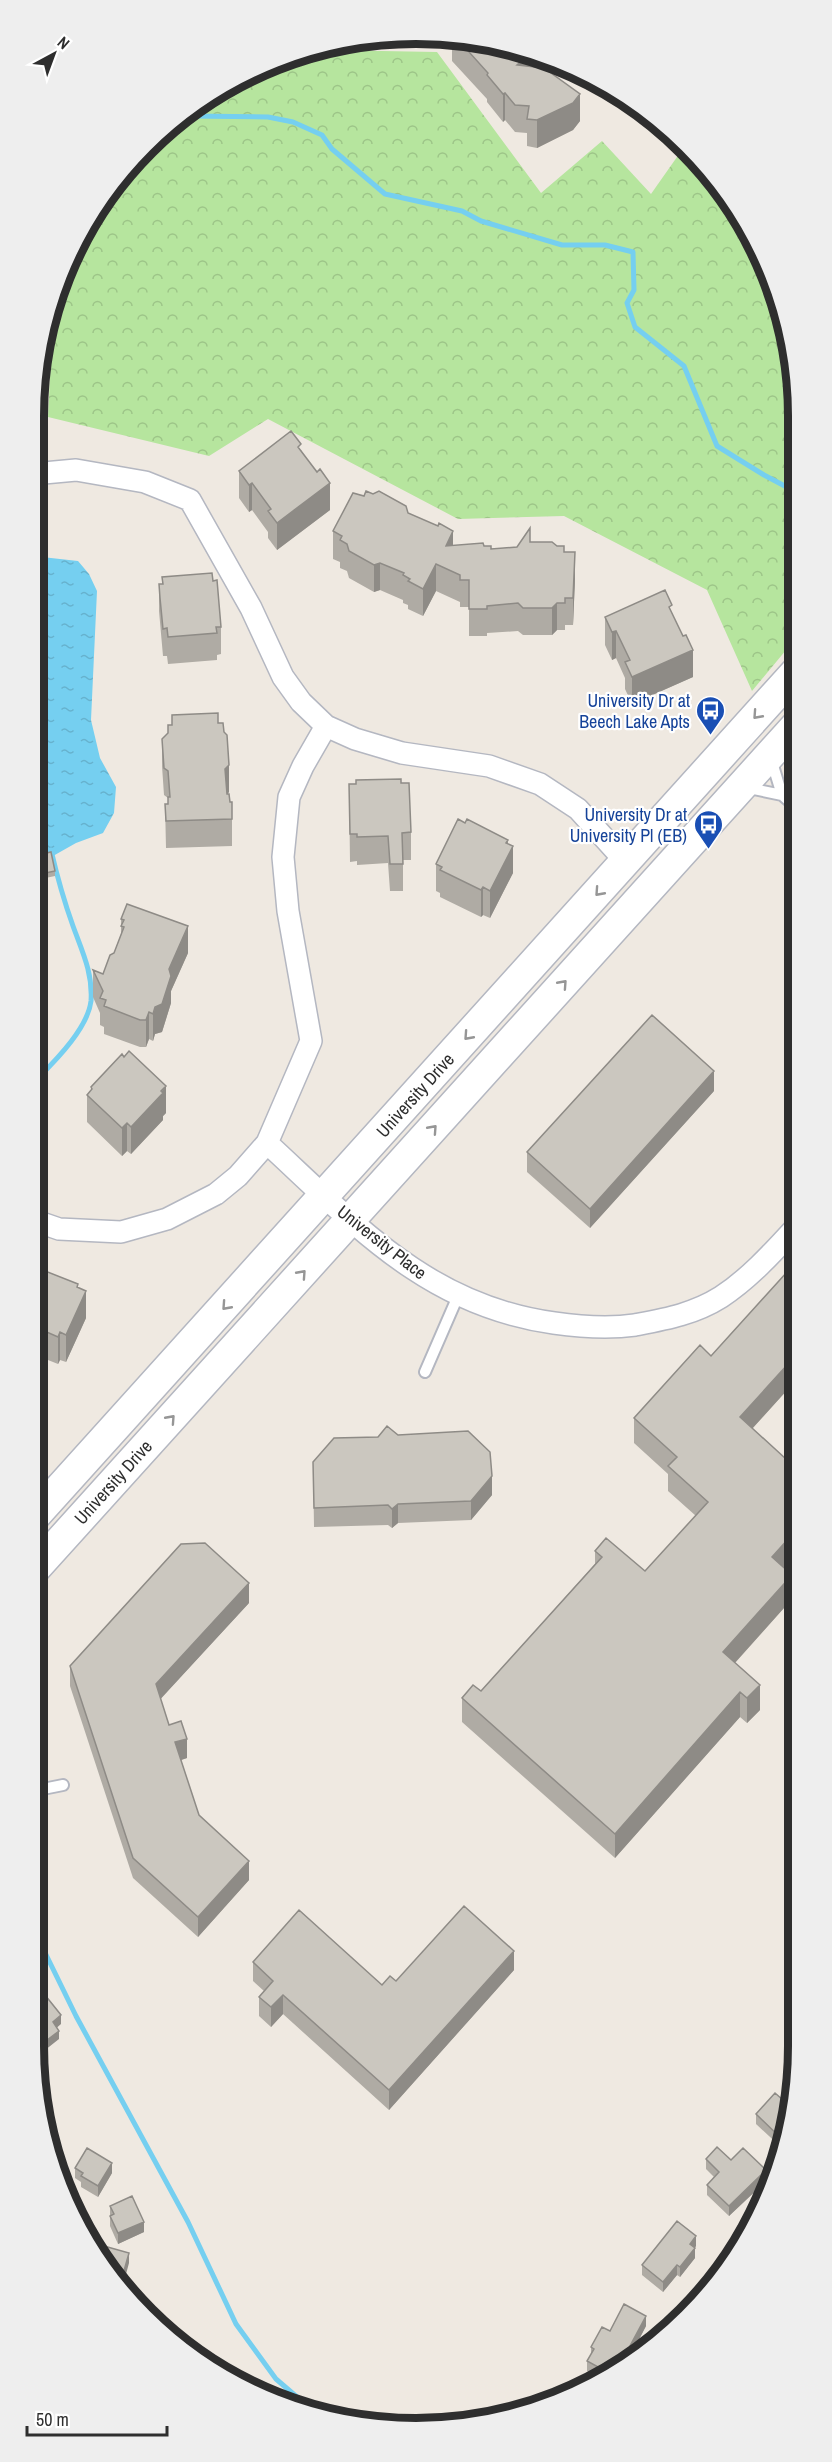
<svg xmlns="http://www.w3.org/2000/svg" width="832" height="2462" font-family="'Archivo Narrow',sans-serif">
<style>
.forest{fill:url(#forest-crowns)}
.water{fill:url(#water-ripples)}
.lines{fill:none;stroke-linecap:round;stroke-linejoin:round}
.stream{stroke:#75cff0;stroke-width:5}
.lane-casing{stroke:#b4b7c1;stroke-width:14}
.street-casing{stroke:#b4b7c1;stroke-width:24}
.secondary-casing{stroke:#b4b7c1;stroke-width:33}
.lane{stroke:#fff;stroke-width:10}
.street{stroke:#fff;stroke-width:21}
.secondary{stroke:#fff;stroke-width:30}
.wall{fill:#afaba4}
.shaded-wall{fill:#8e8b86}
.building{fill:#cbc7bf;stroke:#8e8b86;stroke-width:1.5}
.oneway{stroke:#969696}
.labels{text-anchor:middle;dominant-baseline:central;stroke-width:4.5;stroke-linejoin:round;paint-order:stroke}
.transit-label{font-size:18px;fill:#164399;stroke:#fff;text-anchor:end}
.street-label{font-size:18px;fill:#2e2e2e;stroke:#fff}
.rim{fill:none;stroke:#2e2e2e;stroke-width:8}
</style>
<defs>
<pattern id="forest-crowns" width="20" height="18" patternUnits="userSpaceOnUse" patternTransform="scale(1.5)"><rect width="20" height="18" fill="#b6e59e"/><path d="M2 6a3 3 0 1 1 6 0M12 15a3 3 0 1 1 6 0" fill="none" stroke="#9dc588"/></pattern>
<pattern id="water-ripples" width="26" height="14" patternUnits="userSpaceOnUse" patternTransform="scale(1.5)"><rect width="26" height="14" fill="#75cff0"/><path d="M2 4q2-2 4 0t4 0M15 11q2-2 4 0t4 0" fill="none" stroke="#66b2ce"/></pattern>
</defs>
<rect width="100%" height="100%" fill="#efe9e1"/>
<!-- forest -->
<path class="forest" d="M326,50L437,52L541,193L602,141L651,194L684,147L704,163L760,247L796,366V638L752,691L707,590L564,516L458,519L268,419L209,456L48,417L51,356L41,354L46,317L112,183L224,84Z"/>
<!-- water -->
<path class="water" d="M33,556L78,561L89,574L97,591L91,720L100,758L116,787L114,813L103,833L76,843L53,856L33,852Z"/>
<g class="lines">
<!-- stream -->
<path class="stream" d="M188,116L268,117L293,122L322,135L332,149L385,194L462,211L481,221L562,245H605L633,252L634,290L627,303L635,327L684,366L717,446L764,475L796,492
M36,391L41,429
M40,1076C58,1058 88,1027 91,1001C93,973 82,951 73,926C64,901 57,876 51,850
M33,1928L76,2016L188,2222L236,2324L276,2379L311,2409"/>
<defs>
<path id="lane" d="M607,84L612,92L630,102
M771,759L782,795L797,808
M744,787L782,795
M425,1372L458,1296
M33,1791L63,1785"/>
<path id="street" d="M33,474L76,470L145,482L190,500L251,608L283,677L301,702L326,726L355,739L402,753L489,766L540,784L578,809L626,862
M267,1143C356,1225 428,1306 554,1323C582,1327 607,1329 635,1325C666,1319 694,1314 721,1297C750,1278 774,1251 797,1226
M33,1220L59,1229L121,1232L167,1219L216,1194L238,1176L267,1143L311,1041L288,911L283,857L289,797L303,766L326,726"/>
<path id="secondary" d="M33,1518L796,672
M33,1571L796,726"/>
</defs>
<!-- lane casing -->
<use href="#lane" class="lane-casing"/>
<!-- street casing -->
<use href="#street" class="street-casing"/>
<!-- secondary casing -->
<use href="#secondary" class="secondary-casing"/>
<!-- lane -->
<use href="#lane" class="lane"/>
<!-- street -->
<use href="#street" class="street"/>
<!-- secondary -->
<use href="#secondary" class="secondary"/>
</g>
<!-- wall -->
<path class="wall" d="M452,42L515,46L534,54V67L580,121L573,130L537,148L527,146V133L515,132L505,120L503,122L487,102V99L452,61Z
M301,450L330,510L277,550L268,538V532L252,510L249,512L239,498V471Z
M408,513L453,545L484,546L491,549L517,547L530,542L564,552L575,579L573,625H565V630H557L552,635H523L518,631L487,633V636H469V607H460V602L436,591L423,616L408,609V605L403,603V600L380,590L374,592L349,578L347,571L340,568V562L333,559V531Z
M162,577L221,627V654L217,655V660L168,664L167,656H163L159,611V584H162Z
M672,613L693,677L632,704L625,689V678L616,658L612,660L605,645V617Z
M218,723L229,792L227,794L230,802L232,819V846L166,848L165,804H168V798L164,795L162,766V739Z
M401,783L411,832V860H403V891H390L388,863L357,865V861L350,862L349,784Z
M508,843L513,873L490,918L483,915L481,917L440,897V893L436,891V864Z
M33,856L55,871V876L36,880L33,865Z
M127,904L188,953L171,991V1003L162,1032L155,1034L153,1041L149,1039L146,1047H140L104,1034V1027L100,1025V1013L93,997V970L103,974L114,953L121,934V919Z
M91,1087L166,1113L163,1116V1120L131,1154L127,1151L122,1156L87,1122V1095L91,1090Z
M714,1091L590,1228L527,1172V1152Z
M797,1261L798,1378L752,1429L798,1552L784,1568L792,1599L735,1663L760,1710L747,1723L740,1717L615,1858L462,1722V1698L481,1691L595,1564V1551L645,1571L696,1516L668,1491V1474L634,1443V1418L711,1356Z
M33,1271L78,1288L86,1318L66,1362L60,1360L58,1364L33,1354Z
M398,1435L492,1495L471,1520L398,1523L392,1528L388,1525L314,1527L313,1462Z
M249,1603L160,1699L169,1725L187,1758L181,1760L199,1815L249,1880L198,1937L133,1878L70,1686V1666Z
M253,1962L382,1985L396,1981L514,1970L389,2110L283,2014L271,2027L259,2016V1997L264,1991L253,1981Z
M791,2107L786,2145L784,2150L756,2124V2114Z
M706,2159L766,2181L729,2216L707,2195V2185L714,2177L706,2169Z
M75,2168L112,2173L98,2197L81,2187V2182L75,2178Z
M110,2206L144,2232L118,2244L110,2226Z
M696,2246L695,2248V2258L680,2277L677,2275L663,2292L642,2275V2265Z
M646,2326L634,2349V2358L629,2364L599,2378L587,2371V2361L591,2355V2347L610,2331Z"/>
<!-- shaded-wall -->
<path class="shaded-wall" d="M531,53L534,54V78L517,65Z
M505,93V120L503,122V94Z
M580,94V121L573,130L537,148V120Z
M252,483V510L249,512V485Z
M330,483V510L277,550V523Z
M453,531V559L446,546Z
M575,552V579L573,625V598Z
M380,563V590L374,592V565Z
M436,564V591L423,616V589Z
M557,603V630L552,635V608Z
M616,631V658L612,660V632Z
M693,650V677L632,704V677Z
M229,765V792L225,797V769Z
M508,840V856L513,846V873L490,918V891Z
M483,887V915L481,917V890Z
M188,926V953L171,991V1003L162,1032L155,1034L153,1041V1014L169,969Z
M149,1012V1039L146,1047V1020Z
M714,1071V1091L590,1228V1209Z
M166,1086V1113L163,1116V1120L131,1154V1127Z
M127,1123V1151L122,1156V1128Z
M78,1284V1307L86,1291V1318L66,1362V1335Z
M60,1332V1360L58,1364V1337Z
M798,1353V1378L740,1442V1417Z
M492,1476V1495L471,1520V1501Z
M398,1504V1523L392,1528V1509Z
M798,1528V1552L772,1581V1557Z
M792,1575V1599L723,1676V1652Z
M249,1583V1603L156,1704V1684Z
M760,1685V1710L747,1723V1698Z
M740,1692V1717L615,1858V1834Z
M187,1739V1758L175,1762V1742Z
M249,1861V1880L198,1937V1917Z
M514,1951V1970L389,2110V2090Z
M283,1995V2014L271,2027V2007Z
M61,2015V2024L53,2031V2022Z
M59,2031V2039L35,2058L34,2050Z
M112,2163V2173L98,2197V2186Z
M766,2170V2181L729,2216V2206Z
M144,2222V2232L118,2244V2233Z
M696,2236V2246L690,2254V2244Z
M695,2248V2258L680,2277V2267Z
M129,2253V2263L122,2289L120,2285Z
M677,2265V2275L663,2292V2282Z
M646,2316V2326L634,2349V2358L629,2364L626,2366L630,2346Z"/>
<!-- building -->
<path class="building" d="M460,42L515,46L531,53L517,65L544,68L580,94L573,103L537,120L527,119L529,106L515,105L505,93L503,94L487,75L488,73Z
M291,431L301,444L298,447L317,472L320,469L330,483L277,523L268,511L271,509L252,483L249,485L239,471Z
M366,491L373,494L379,491L406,506L408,513L438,526L439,523L453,531L446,546L483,543L484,546H491V549L517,547L530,528V542H552L557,546H564V552H575L573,598H565V603H557L552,608H523L518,603L487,606V609H469V580H460V575L436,564L423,589L408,581L410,579L403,575L404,573L380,563L374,565L349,551L347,544L340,540L342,536L333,531L353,493L364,496Z
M212,573L213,581L217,580L221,627H216L217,633L168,637L167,628L163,629L160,598L159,584H163L162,577Z
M665,590L672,605L669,607L683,636L686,635L693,650L632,677L625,662L630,660L616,631L612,632L605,617Z
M218,713V723H223L224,732L227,735L229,765L225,769L227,794H229L230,802H232V819L166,821L165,804H168V797H170L168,771L164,768L162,739L168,733V725H172V715Z
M401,779V783H409L411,832L402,833L403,864H390L388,836L357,837V834H350L349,784H356V780Z
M458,819L465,823L467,819L508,840L506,843L513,846L490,891L483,887L481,890L440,870L442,867L436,864Z
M51,852L55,871L36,875L33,856Z
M127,904L188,926L169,969L171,976L162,1004L155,1007L153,1014L149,1012L146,1020H140L104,1006L106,1000L100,998L103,991L93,970L103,974L110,955L114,953L124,927L121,926L124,920L121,919Z
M652,1015L714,1071L590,1209L527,1152Z
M129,1051L166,1086L161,1091L163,1093L131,1127L127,1123L122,1128L87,1095L92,1089L91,1087L122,1054L124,1057Z
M797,1261L798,1353L740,1417L798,1470V1528L772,1557L792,1575L723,1652L760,1685L747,1698L740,1692L615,1834L462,1698L473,1685L481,1691L602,1557L595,1551L606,1538L645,1571L708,1502L668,1466L677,1457L634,1418L700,1345L711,1356Z
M35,1267L78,1284L77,1287L86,1291L66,1335L60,1332L58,1337L33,1326V1271H34Z
M387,1426L398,1435L468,1431L490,1452L492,1476L471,1501L398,1504L392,1509L388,1505L314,1508L313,1462L334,1438L378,1437Z
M205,1543L249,1583L156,1684L169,1725L181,1721L187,1739L175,1742L199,1815L249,1861L198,1917L133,1858L70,1666L181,1544Z
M464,1906L514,1951L389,2090L283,1995L271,2007L259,1997L273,1981L253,1962L299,1910L382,1985L390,1976L396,1981Z
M37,1980L47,1993L45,1995L61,2015L53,2022L59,2031L34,2050L33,1984Z
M775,2093L791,2107L786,2143L756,2114Z
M49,2129H52L56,2158H55Z
M717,2147L731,2160L743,2148L766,2170L729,2206L707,2185L719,2172L706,2159Z
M87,2148L112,2163L98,2186L81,2176L83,2173L75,2168Z
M132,2196L144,2222L118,2233L110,2216L114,2214L110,2206Z
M677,2221L696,2236L690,2244L695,2248L680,2267L677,2265L663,2282L642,2265Z
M104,2246L129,2253L120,2285L101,2256Z
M624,2304L646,2316L630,2346L634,2348L626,2363L629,2364L609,2373L587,2361L594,2349L591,2347L602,2327L610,2331Z"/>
<!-- one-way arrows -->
<defs><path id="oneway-chevron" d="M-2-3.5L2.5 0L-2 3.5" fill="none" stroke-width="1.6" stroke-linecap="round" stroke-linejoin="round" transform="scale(1.5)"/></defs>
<g class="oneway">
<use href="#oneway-chevron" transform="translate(757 715) rotate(132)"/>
<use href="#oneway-chevron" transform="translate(599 892) rotate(132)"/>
<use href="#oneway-chevron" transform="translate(563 984) rotate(-48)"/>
<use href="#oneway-chevron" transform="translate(468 1036) rotate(132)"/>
<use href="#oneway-chevron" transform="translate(433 1129) rotate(-48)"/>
<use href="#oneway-chevron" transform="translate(302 1274) rotate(-48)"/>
<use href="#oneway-chevron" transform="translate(226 1306) rotate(132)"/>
<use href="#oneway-chevron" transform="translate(171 1419) rotate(-48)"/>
</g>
<!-- icons -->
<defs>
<symbol id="bus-pin" viewBox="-11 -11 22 30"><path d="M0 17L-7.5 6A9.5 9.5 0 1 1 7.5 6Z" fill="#1a4fb4" stroke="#fff"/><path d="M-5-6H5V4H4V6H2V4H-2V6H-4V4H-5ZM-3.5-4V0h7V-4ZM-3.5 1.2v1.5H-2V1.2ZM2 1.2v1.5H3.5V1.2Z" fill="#fff"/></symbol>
</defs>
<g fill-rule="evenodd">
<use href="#bus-pin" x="694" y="694" width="33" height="45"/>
<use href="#bus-pin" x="692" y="808" width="33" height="45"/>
</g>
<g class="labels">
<!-- transit labels -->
<g class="transit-label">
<text x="690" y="700">University Dr at<tspan x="690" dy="21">Beech Lake Apts</tspan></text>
<text x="687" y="814">University Dr at<tspan x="687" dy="21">University Pl (EB)</tspan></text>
</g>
<!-- street labels -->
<g class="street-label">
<text transform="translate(415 1095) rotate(-48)">University Drive</text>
<text transform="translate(382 1242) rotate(38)">University Place</text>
<text transform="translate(113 1482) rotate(-48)">University Drive</text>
</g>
</g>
<!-- crop -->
<path d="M0 0H832V2462H0ZM416 44H416A372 372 0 0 1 788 416V2046A372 372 0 0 1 416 2418H416A372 372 0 0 1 44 2046V416A372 372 0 0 1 416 44Z" fill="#eee" fill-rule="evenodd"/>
<path class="rim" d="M416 44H416A372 372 0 0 1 788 416V2046A372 372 0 0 1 416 2418H416A372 372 0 0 1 44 2046V416A372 372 0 0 1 416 44Z"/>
<!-- north arrow -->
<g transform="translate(54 54) rotate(41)" stroke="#ffffff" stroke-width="4.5" paint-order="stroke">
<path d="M0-4.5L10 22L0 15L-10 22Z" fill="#2e2e2e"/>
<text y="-9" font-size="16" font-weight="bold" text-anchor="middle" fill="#2e2e2e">N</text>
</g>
<!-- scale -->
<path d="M27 2426v9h140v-9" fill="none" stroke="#2e2e2e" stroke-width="3"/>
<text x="36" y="2426" font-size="18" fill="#2e2e2e" stroke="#ffffff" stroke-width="4.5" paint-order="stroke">50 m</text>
</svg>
